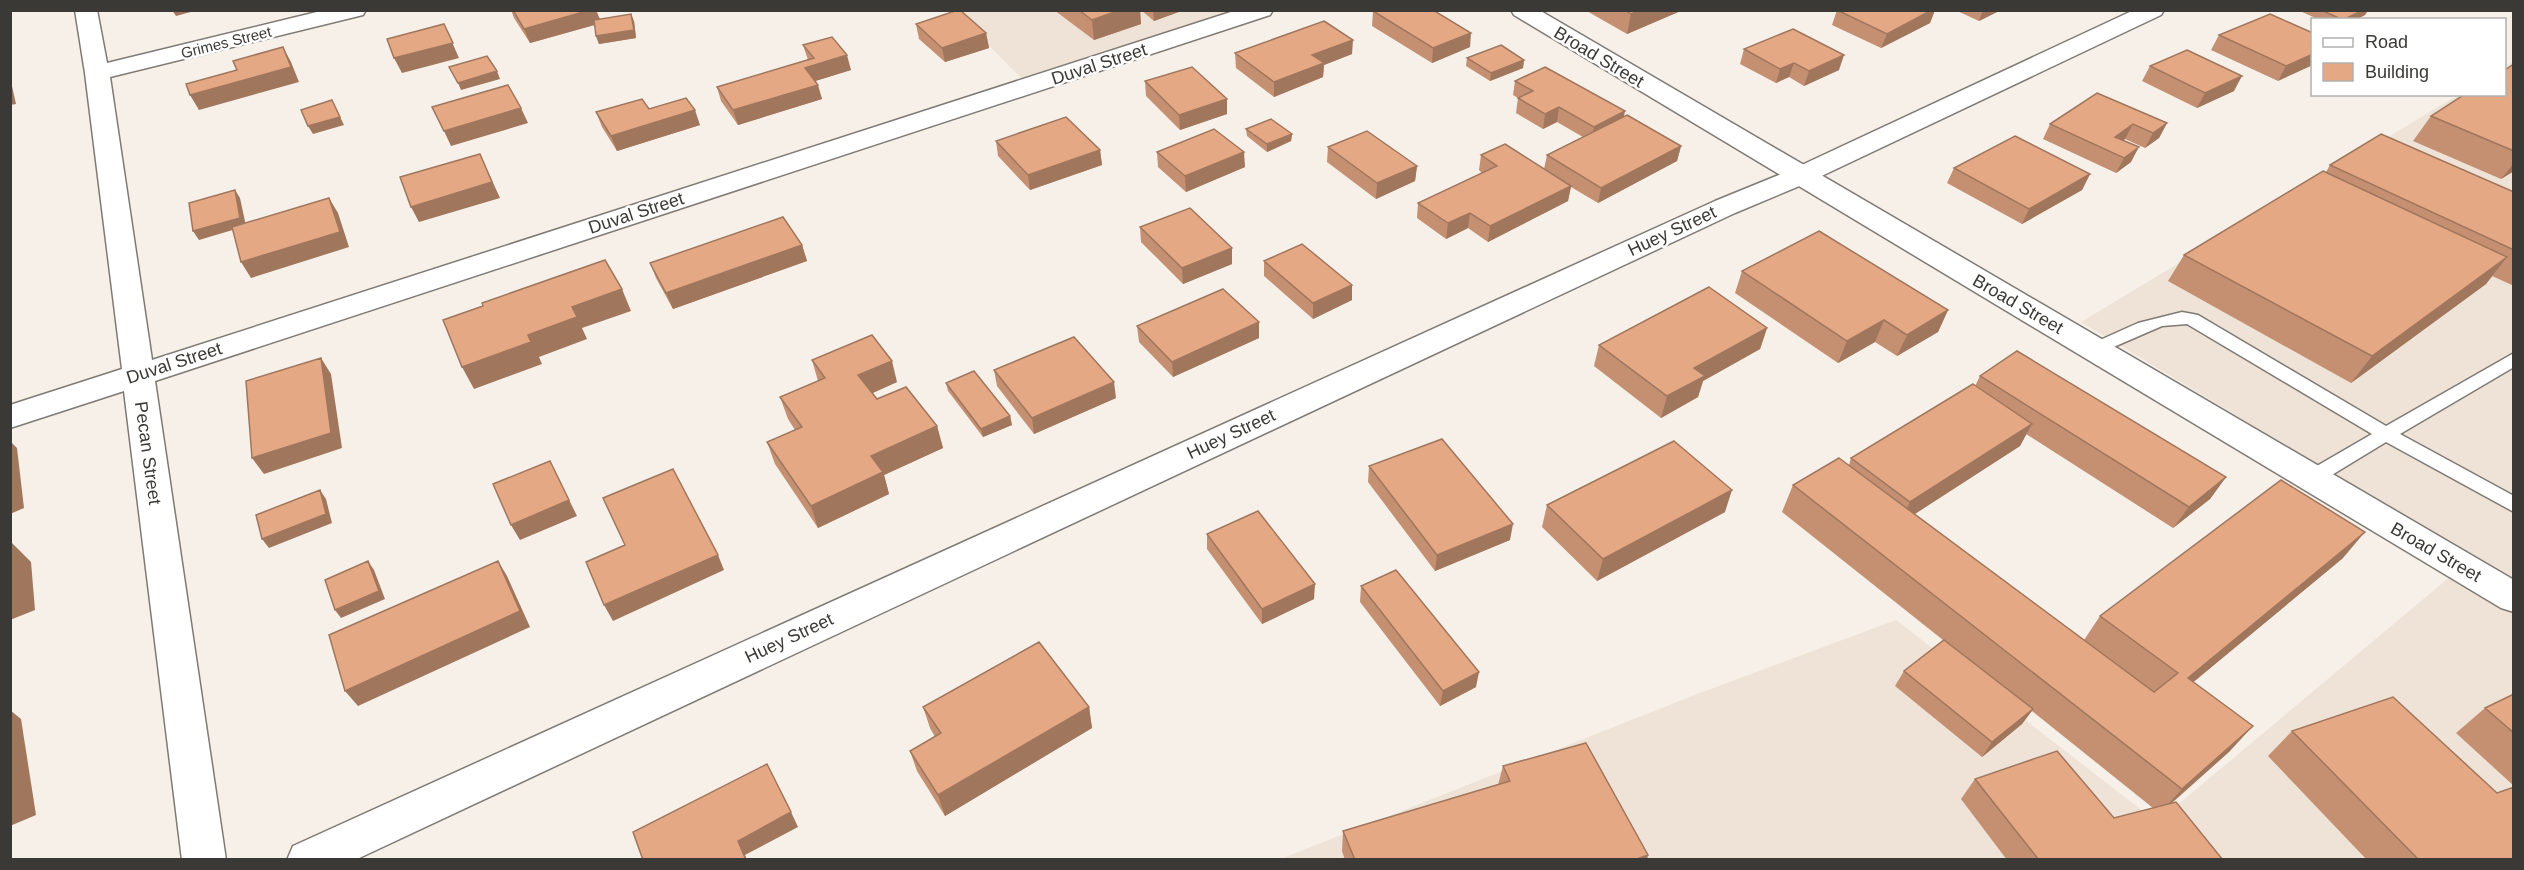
<svg xmlns="http://www.w3.org/2000/svg" width="2524" height="870" font-family="Helvetica,sans-serif">
<style>
.built{fill:#eee3d6}
.lines{fill:none;stroke-linecap:round;stroke-linejoin:round}
.service-casing{stroke:#7f7a74;stroke-width:3}
.minor-casing{stroke:#7f7a74;stroke-width:3}
.tertiary-casing{stroke:#7f7a74;stroke-width:3}
.service{fill:#fff;fill-rule:evenodd}
.minor{fill:#fff;fill-rule:evenodd}
.tertiary{fill:#fff;fill-rule:evenodd}
.wall{fill:#c59072}
.shaded-wall{fill:#a0765d}
.building{fill:#e5a885;stroke:#a0765d;stroke-width:1.5}
.labels{text-anchor:middle;dominant-baseline:central;stroke-width:5;stroke-linejoin:round;paint-order:stroke}
.far-street-label{font-size:15px;fill:#3b3936;stroke:#fff}
.street-label{font-size:18px;fill:#3b3936;stroke:#fff}
</style>
<rect width="100%" height="100%" fill="#f6f0e9"/>
<!-- built -->
<path class="built" d="M955,11H1235L1023,80Z
M2513,61V579L2398,513L2081,322L2458,95L2504,94L2505,67Z
M2451,576L2513,614V859L1278,860L1692,696L1896,620L2157,822Z"/>
<g class="lines">
<defs>
<path id="service" d="M2182,312L2198,315L2386,426L2514,353V367L2400,434L2514,496V512L2386,442L2317,484L2310,486L2303,484L2301,479L2303,474L2372,434L2187,324L2162,326L2095,355L2089,353L2087,349L2089,345L2138,323Z"/>
<path id="minor" d="M75,10H97L107,63L325,10H366L363,15L110,77L152,360L1237,10H1273L1270,15L155,381L226,860H182L124,391L10,428V405L122,369L85,73Z
M2134,10H2164L2161,15L1809,182L1735,213L355,860H287L293,846L1715,201L1791,170Z"/>
<path id="tertiary" d="M1511,10H1539L2514,580V612L2501,608L1514,15Z"/>
</defs>
<!-- service casing -->
<use href="#service" class="service-casing"/>
<!-- minor casing -->
<use href="#minor" class="minor-casing"/>
<!-- tertiary casing -->
<use href="#tertiary" class="tertiary-casing"/>
<!-- service -->
<use href="#service" class="service"/>
<!-- minor -->
<use href="#minor" class="minor"/>
<!-- tertiary -->
<use href="#tertiary" class="tertiary"/>
</g>
<!-- wall -->
<path class="wall" d="M511,10H596L600,19L634,21L636,38L599,44L596,36L595,25L530,43L514,18Z
M1054,10H1140L1141,24L1094,40Z
M1141,10H1184L1154,21Z
M1585,10H1683L1627,34Z
M1837,10H1935L1930,23L1881,48L1832,25Z
M1955,10H2001L1979,21Z
M2302,10H2368L2365,15L2355,20H2320L2302,12Z
M1373,11L1470,47L1432,63L1372,26Z
M916,24L986,33L989,48L945,62L919,39Z
M2313,33L2278,81L2211,50L2219,35Z
M803,45L851,70L815,81L822,99L738,125L721,101L717,87L808,60Z
M1744,49L1839,70L1804,86L1789,77L1776,83L1740,64Z
M1235,53L1352,54L1324,65L1323,77L1274,97L1236,68Z
M1467,58L1524,60L1523,68L1490,81L1466,66Z
M2514,64V171L2501,179L2413,141L2431,116Z
M2150,66L2234,91L2197,108L2142,81Z
M1145,81L1227,99V114L1180,130L1146,96Z
M1515,81L1624,117L1681,146L1677,161L1598,203L1571,187L1568,201L1488,242L1468,228L1446,239L1417,218L1418,203L1482,173L1479,170L1481,155L1544,169L1547,155L1583,137L1557,122L1543,129L1516,113L1518,98L1513,95Z
M649,109L700,125L617,151L602,127L596,112Z
M2167,123L2159,138L2145,148L2125,139L2124,140L2131,162L2116,173L2043,139L2050,124Z
M1246,129L1292,134L1291,141L1267,152L1247,136Z
M996,141L1100,150L1102,165L1030,190L998,156Z
M1328,147L1417,166L1415,181L1376,199L1327,162Z
M1157,152L1245,167L1186,192L1158,167Z
M2330,165L2514,192V286L2492,276L2486,284L2351,383L2168,281L2184,255L2326,172Z
M1954,168L2090,174L2082,190L2022,224L1947,183Z
M1140,227L1232,264L1183,284L1141,242Z
M802,245L807,261L673,309L656,278L650,263Z
M1264,261L1352,300L1313,319L1264,276Z
M1742,271L1948,310L1938,332L1897,356L1875,342L1838,363L1735,293Z
M1259,322V338L1173,377L1139,342L1137,326Z
M1767,328L1760,349L1703,381L1698,397L1661,418L1594,366L1599,345Z
M812,360L897,382L872,393L877,399L937,426L943,448L884,475L889,494L818,528L775,464L767,442L795,430L788,419L780,397L818,381Z
M994,370L1116,398L1034,434L997,386Z
M1980,376L2226,477L2210,499L2173,528L2026,434L2020,446L1915,514L2084,640L2100,616L2343,558L2193,682L2230,751L2172,803L2223,860H2007L1961,799L1975,779L2114,818L2153,808L2032,711L2022,724L1982,757L1895,686L1904,671L1943,640L1782,512L1793,485L1849,465L1851,458L1975,386Z
M946,383L1010,416L1012,425L983,437L948,391Z
M1369,466L1510,540L1435,571L1368,482Z
M1547,505L1725,512L1597,581L1542,527Z
M1207,534L1314,599L1262,624L1207,549Z
M1361,586L1476,687L1440,706L1360,602Z
M2514,694V786L2456,733L2485,708Z
M923,707H1089L1092,728L945,816L917,771L910,751L935,737L930,728Z
M2292,731L2497,793L2514,860H2367L2268,756Z
M1503,766L1647,860H1345L1342,851L1343,831L1498,785Z"/>
<!-- shaded-wall -->
<path class="shaded-wall" d="M172,10H198L176,16Z
M590,10H596L601,23L530,43L524,29Z
M1120,10H1140L1141,24L1094,40L1092,20Z
M1153,10H1184L1154,21Z
M1640,10H1683L1627,34L1631,14Z
M1932,10H1935L1930,23L1881,48L1887,34Z
M1983,10H2001L1979,21Z
M2363,10H2368L2365,15L2355,20H2343Z
M631,14L634,21L636,38L599,44L596,36Z
M444,24L459,58L402,73L394,58Z
M986,33L989,48L945,62L942,48Z
M1471,33L1470,47L1432,63L1433,48Z
M1353,40L1352,54L1324,65L1323,77L1274,97V82L1312,55Z
M283,47L291,62L299,82L199,110L190,95Z
M2313,54V65L2278,81L2286,66Z
M847,55L851,70L809,83L805,68Z
M1844,55L1839,70L1804,86L1809,71Z
M1524,60L1523,68L1490,81L1491,73Z
M1794,63L1789,77L1776,83L1780,69Z
M497,71L500,79L461,90L458,83Z
M2242,76L2234,91L2197,108L2205,93Z
M10,77L16,104L10,105Z
M818,85L822,99L738,125L733,110Z
M1227,99V114L1180,130L1179,115Z
M332,100L344,125L313,134L308,126Z
M1559,107L1557,122L1543,129L1545,114Z
M521,108L528,123L451,146L444,131Z
M695,110L700,125L617,151L611,136Z
M1625,111L1622,126L1591,142L1594,127Z
M2167,123L2159,138L2145,148L2153,133Z
M2133,124L2125,139L2108,152L2115,137Z
M1292,134L1291,141L1267,152V144Z
M1681,146L1677,161L1598,203L1601,188Z
M2139,147L2131,162L2116,173L2124,158Z
M1100,150L1102,165L1030,190L1028,175Z
M1244,152L1245,167L1186,192L1185,176Z
M480,154L500,198L419,222L411,207Z
M2514,163V171L2501,179Z
M1417,166L1415,181L1376,199L1377,183Z
M2090,174L2082,190L2022,224L2029,209Z
M1571,186L1568,201L1488,242L1490,226Z
M235,190L240,198L246,226L199,240L193,231Z
M329,198L338,213L349,247L251,278L241,262Z
M1470,213L1468,228L1446,239L1448,223Z
M802,245L807,261L673,309L666,293Z
M1232,248V264L1183,284L1182,268Z
M2507,257L2486,284L2351,383L2372,356Z
M1352,285V300L1313,319V303Z
M622,289L631,311L582,328L587,339L539,357L542,364L474,389L462,367L528,335L572,307Z
M1948,310L1938,332L1897,356L1907,335Z
M1884,320L1875,342L1838,363L1847,341Z
M1259,322V338L1173,377L1172,362Z
M1767,328L1760,349L1703,381L1698,397L1661,418L1667,396L1694,368Z
M321,358L331,374L342,448L264,474L252,458Z
M892,361L897,382L864,397L858,375Z
M1114,382L1116,398L1034,434L1032,418Z
M1010,416L1012,425L983,437L981,429Z
M2032,424L2020,446L1899,524L1910,502Z
M937,426L943,448L884,475L889,494L818,528L811,506L871,456Z
M10,441L17,448L24,508L10,514Z
M550,461L577,516L520,540L511,525Z
M2226,477L2210,499L2173,528L2189,507Z
M320,490L326,499L332,523L269,548L262,539Z
M1732,490L1725,512L1597,581L1603,559Z
M1513,524L1510,540L1435,571L1437,555Z
M2365,532L2343,558L2167,704L2188,678Z
M10,541L31,562L35,610L10,620Z
M718,555L724,570L613,621L604,605Z
M368,561L374,570L385,599L341,618L335,610Z
M498,561L507,576L530,627L358,706L345,691Z
M1315,584L1314,599L1262,624V609Z
M1479,672L1476,687L1440,706L1443,691Z
M1089,707L1092,728L945,816L938,795Z
M2033,709L2022,724L1982,757L1992,742Z
M10,710L21,719L36,815L10,826Z
M2253,726L2230,751L2160,813L2182,789Z
M791,812L798,827L745,855L747,860H746L738,841Z
M1648,855L1647,860H1634Z"/>
<!-- building -->
<path class="building" d="M513,10H590L524,29Z
M958,10H960L986,33L942,48L916,24Z
M1079,10H1120L1092,20Z
M1375,10H1433L1471,33L1433,48L1373,11Z
M1625,10H1640L1631,14Z
M1837,10H1932L1887,34Z
M2321,10H2363L2343,20Z
M631,14L634,30L596,36L594,20Z
M2270,14L2313,33V54L2286,66L2219,35Z
M1324,21L1353,40L1312,55L1324,63L1274,82L1235,53Z
M444,24L453,43L394,58L387,39Z
M1793,29L1844,55L1809,71L1794,63L1780,69L1744,49Z
M832,37L847,55L805,68L818,85L733,110L717,87L814,58L803,45Z
M1501,45L1524,60L1491,73L1467,58Z
M283,47L291,67L190,95L186,84L237,70L233,61Z
M2187,50L2242,76L2205,93L2150,66Z
M487,56L497,71L458,83L449,67Z
M2514,64V151L2431,116L2465,94H2505V70Z
M1192,67L1227,99L1179,115L1145,81Z
M1545,67L1625,111L1594,127L1559,107L1545,114L1518,98L1533,91L1515,81Z
M508,85L521,108L444,131L432,107Z
M2097,93L2167,123L2153,133L2133,124L2115,137L2139,147L2124,158L2050,124Z
M686,98L695,110L611,136L596,112L642,99L649,109Z
M332,100L340,117L308,126L301,110Z
M1627,115L1681,146L1601,188L1547,155Z
M1066,117L1100,150L1028,175L996,141Z
M1271,119L1292,134L1267,144L1246,129Z
M1214,129L1244,152L1185,176L1157,152Z
M1367,131L1417,166L1377,183L1328,147Z
M2381,134L2514,192V250L2330,165Z
M2015,136L2090,174L2029,209L1954,168Z
M1505,144L1571,186L1490,226L1470,213L1448,223L1418,203L1497,166L1481,155Z
M480,154L492,182L411,207L400,177Z
M2323,171L2507,257L2372,356L2184,255Z
M235,190L240,218L193,231L189,203Z
M329,198L340,232L241,262L232,227Z
M1190,208L1232,248L1182,268L1140,227Z
M783,217L802,245L666,293L650,263Z
M1819,231L1948,310L1907,335L1884,320L1847,341L1742,271Z
M1302,244L1352,285L1313,303L1264,261Z
M605,260L622,289L572,307L577,317L528,335L531,342L462,367L443,320L483,306L482,303Z
M1709,287L1767,328L1694,368L1705,376L1667,396L1599,345Z
M1223,289L1259,322L1172,362L1137,326Z
M872,335L892,361L858,375L877,399L906,387L937,426L871,456L883,472L811,506L767,442L802,427L780,397L825,378L812,360Z
M1074,337L1114,382L1032,418L994,370Z
M2017,351L2226,477L2189,507L1980,376Z
M321,358L331,433L252,458L246,381Z
M974,371L1010,416L981,429L946,383Z
M1973,384L2032,424L1910,502L1851,458Z
M1442,439L1513,524L1437,555L1369,466Z
M1674,441L1732,490L1603,559L1547,505Z
M1839,458L2154,692L2178,673L2100,616L2281,480L2365,532L2188,678L2253,726L2182,789L1793,485Z
M550,461L569,500L511,525L493,484Z
M673,469L718,555L604,605L586,562L625,545L603,498Z
M320,490L326,514L262,539L256,515Z
M1258,511L1315,584L1262,609L1207,534Z
M10,553L12,589H10Z
M368,561L379,591L335,610L325,580Z
M498,561L520,611L345,691L329,635Z
M1396,570L1479,672L1443,691L1361,586Z
M1944,640L2033,709L1992,742L1904,671Z
M1039,642L1089,707L938,795L910,751L941,733L923,707Z
M2514,694V733L2485,708Z
M2393,697L2497,793L2514,787V860H2419L2292,731Z
M1586,743L1648,855L1634,860H1355L1343,831L1510,781L1503,766Z
M2057,751L2114,818L2176,802L2223,860H2039L1975,779Z
M767,764L791,812L738,841L746,860H643L633,832Z"/>
<g class="labels">
<!-- far-street labels -->
<g class="far-street-label">
<text transform="translate(226 42) rotate(-14)">Grimes Street</text>
</g>
<!-- street labels -->
<g class="street-label">
<text transform="translate(1599 57) rotate(31)">Broad Street</text>
<text transform="translate(1099 64) rotate(-18)">Duval Street</text>
<text transform="translate(636 213) rotate(-18)">Duval Street</text>
<text transform="translate(1672 231) rotate(-25)">Huey Street</text>
<text transform="translate(2018 304) rotate(30)">Broad Street</text>
<text transform="translate(174 363) rotate(-18)">Duval Street</text>
<text transform="translate(1231 434) rotate(-25)">Huey Street</text>
<text transform="translate(148 453) rotate(82)">Pecan Street</text>
<text transform="translate(2436 552) rotate(30)">Broad Street</text>
<text transform="translate(789 638) rotate(-25)">Huey Street</text>
</g>
</g>
<!-- border -->
<rect width="2524" height="870" fill="none" stroke="#3b3936" stroke-width="24"/>
<!-- legend -->
<rect x="2311" y="18" width="195" height="78" fill="#ffffff" stroke="#b1b0af" stroke-width="1.5"/>
<rect x="2323" y="38" width="30" height="9" fill="#ffffff" stroke="#b1b0af" stroke-width="1.5"/>
<text x="2365" y="48" font-size="18" fill="#3b3936">Road</text>
<rect x="2323" y="63" width="30" height="18" fill="#e5a885" stroke="#b1b0af" stroke-width="1.5"/>
<text x="2365" y="78" font-size="18" fill="#3b3936">Building</text>
</svg>
